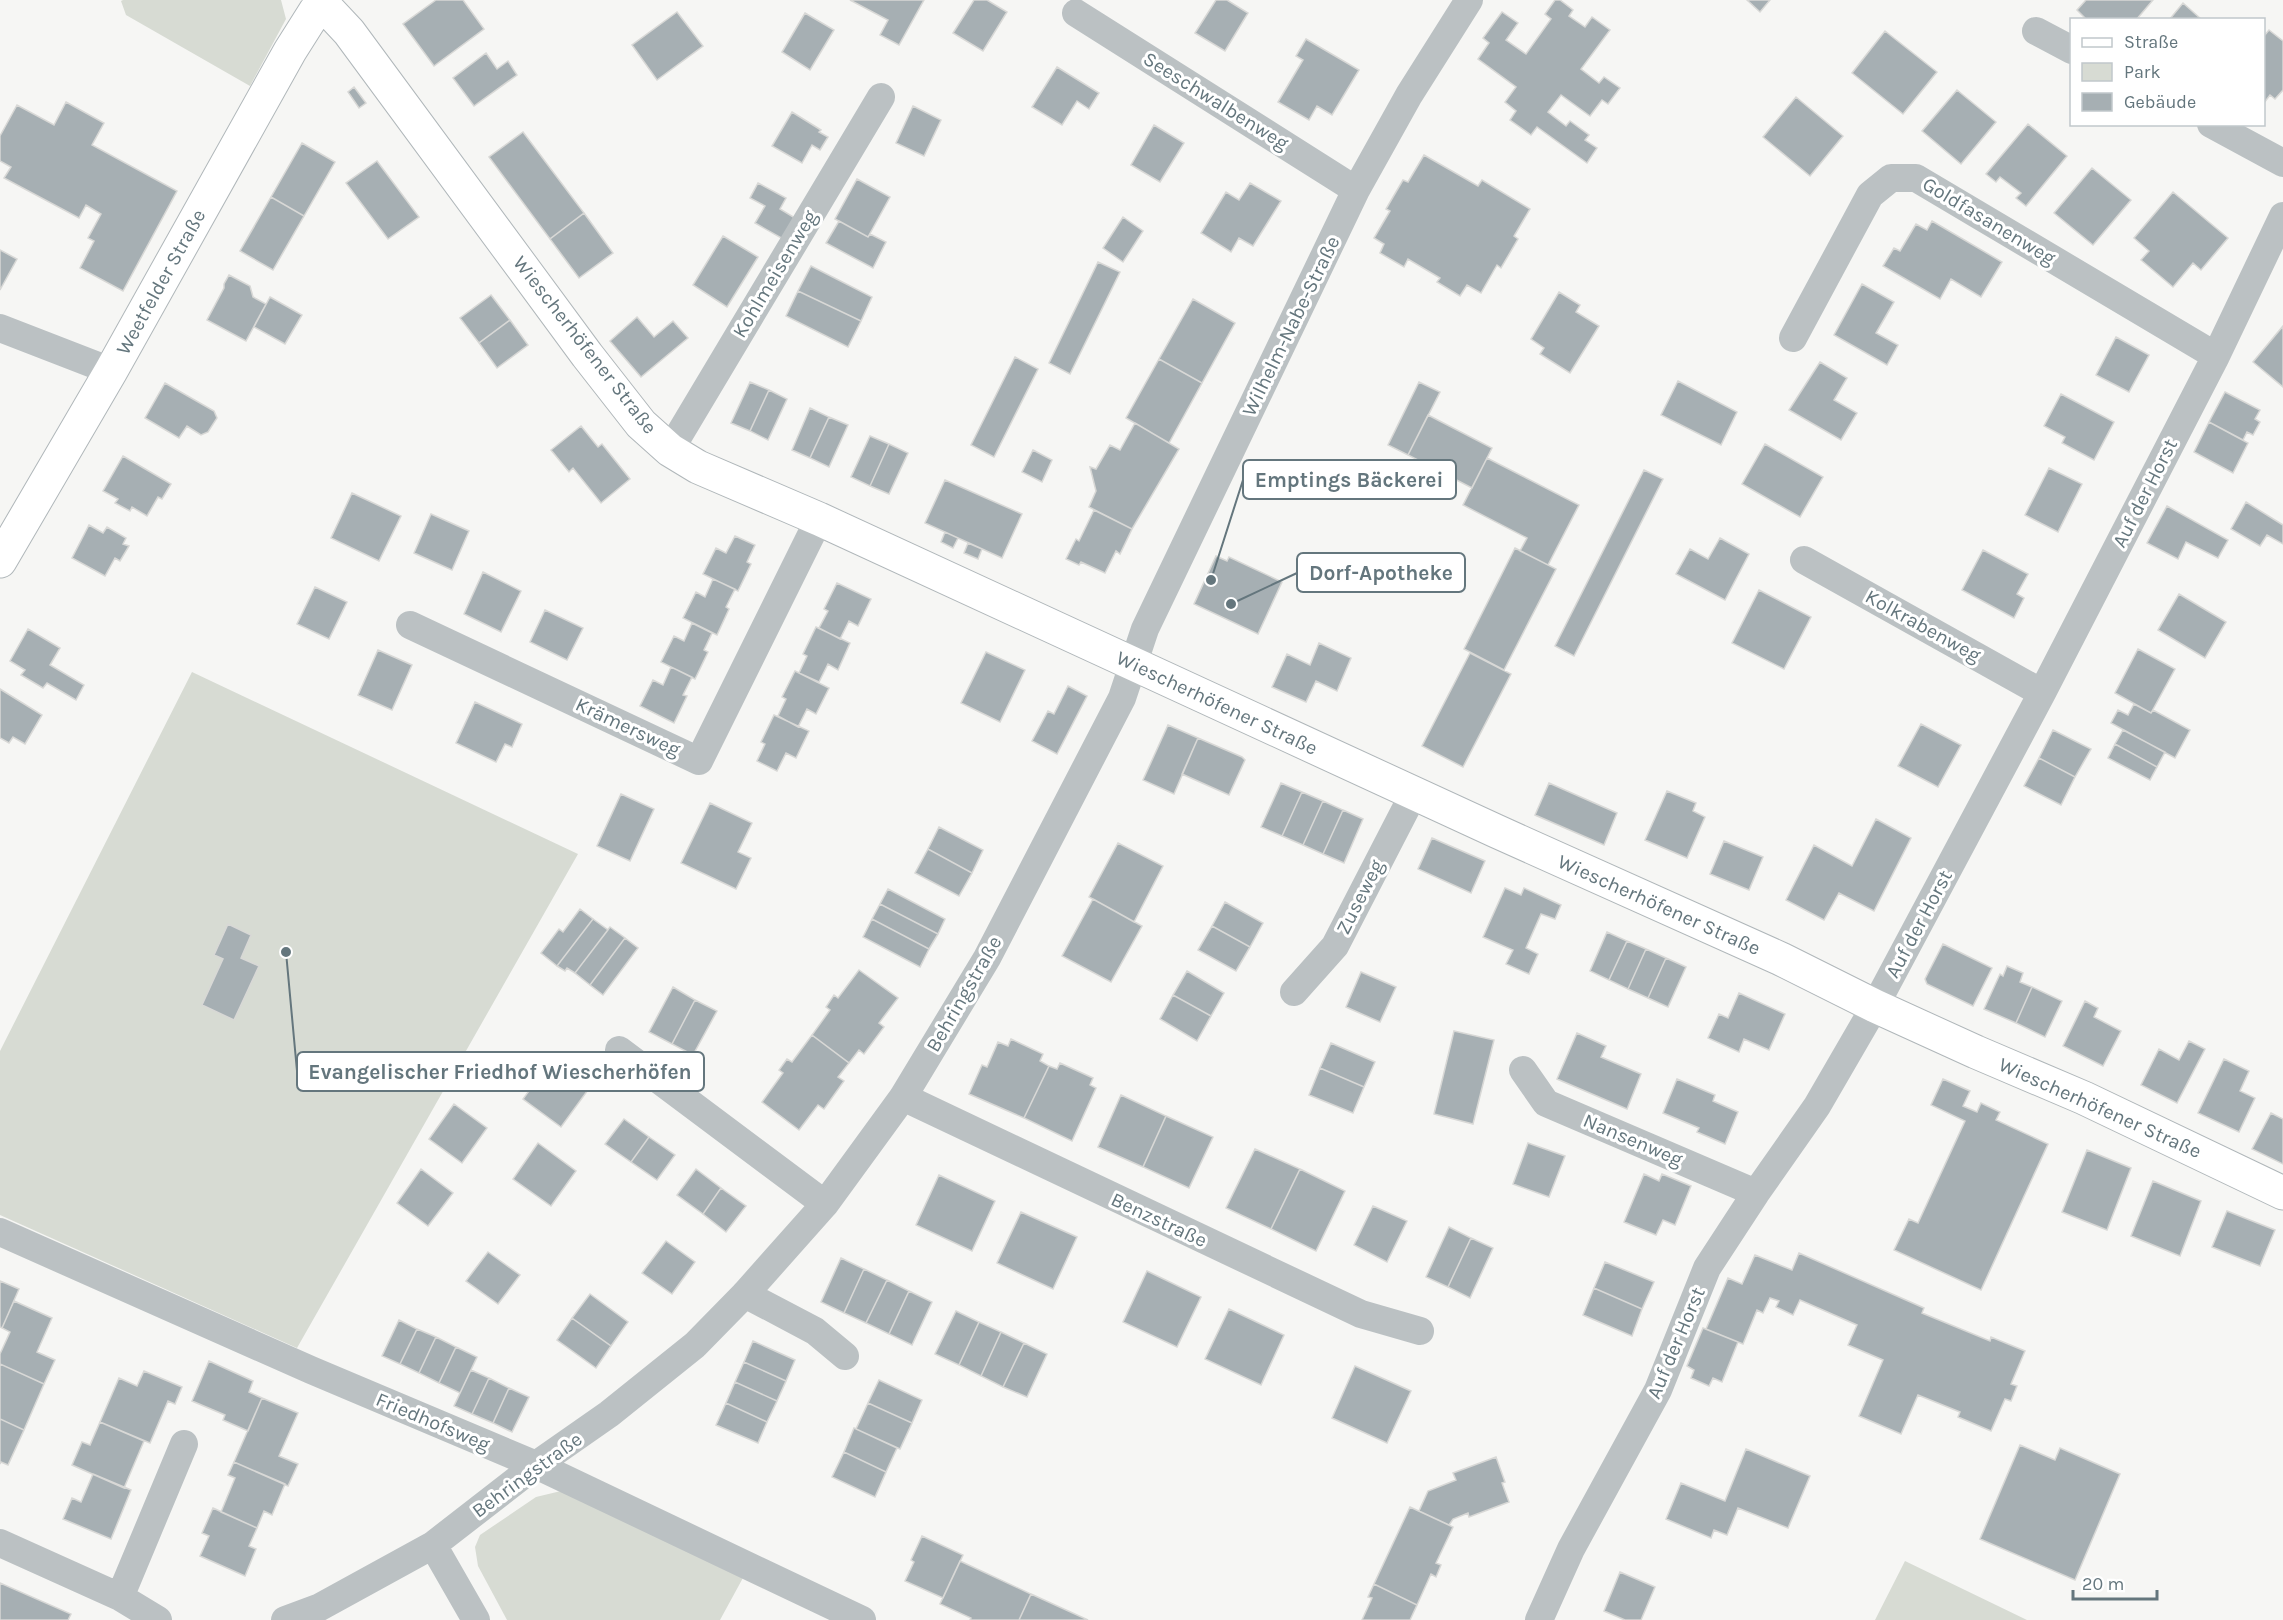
<svg xmlns="http://www.w3.org/2000/svg" width="2283" height="1620" font-family="Karla,sans-serif">
<style>
.green{fill:#d7dbd3}
.building{fill:#a6afb3;stroke:#d8d8d6;stroke-width:1.5}
.lines{fill:none;stroke-linecap:round;stroke-linejoin:round}
.secondary-casing{stroke:#b0b7ba;stroke-width:35}
.street{stroke:#bbc1c3;stroke-width:28}
.secondary{stroke:#fff;stroke-width:33}
.labels{text-anchor:middle;dominant-baseline:central;stroke-width:6;stroke-linejoin:round;paint-order:stroke}
.street-label{font-size:20px;fill:#64767d;stroke:#fff}
.leader{fill:none;stroke:#64767d;stroke-width:2}
.callout-dot{fill:#64767d;stroke:#fff;stroke-width:2}
.callout{fill:#fff;stroke:#64767d;stroke-width:2}
.callout-label{font-size:21px;text-anchor:middle;font-weight:bold;fill:#64767d}
</style>
<rect width="100%" height="100%" fill="#f6f6f4"/>
<!-- green -->
<path class="green" d="M123,0H281L286,19L250,86L126,15L121,1Z
M192,672L578,854L297,1348L0,1215V1051Z
M561,1491L744,1576L720,1620H507L478,1566L475,1547L480,1535L536,1497Z
M1905,1561L2027,1620H1875Z"/>
<!-- building -->
<path class="building" d="M436,0H463L484,29L434,66L403,24Z
M850,0H924L899,45L880,35L888,20Z
M974,0H987L1007,12L983,51L953,33Z
M1216,0H1227L1248,13L1225,51L1195,33Z
M1555,0H1560L1573,10L1569,16L1585,27L1592,17L1610,30L1581,69L1599,83L1604,77L1620,88L1608,104L1602,100L1590,116L1561,95L1548,112L1566,126L1570,121L1589,135L1585,140L1597,148L1587,163L1537,127L1531,135L1510,120L1516,111L1505,102L1516,87L1478,59L1489,43L1483,38L1502,12L1518,23L1506,40L1526,54L1551,19L1545,14Z
M1747,0H1770L1760,12Z
M2086,0H2153L2136,20H2087L2077,10Z
M2183,3L2201,19L2200,20H2169Z
M677,12L703,46L657,80L632,45Z
M805,13L834,30L810,70L782,52Z
M2269,30L2283,41V90L2275,99L2270,95L2264,103V36Z
M1885,31L1937,72L1903,114L1852,73Z
M1306,39L1359,70L1332,115L1317,106L1309,120L1278,102L1303,60L1296,56Z
M486,53L497,69L508,61L517,75L474,106L453,78Z
M1057,67L1099,93L1089,109L1077,101L1062,125L1032,107Z
M354,87L366,103L359,108L348,92Z
M1957,90L1996,122L1961,164L1922,131Z
M1796,97L1843,136L1810,176L1763,137Z
M66,102L104,123L92,145L177,191L123,291L80,268L94,241L88,238L101,214L86,205L79,218L4,178L11,167L0,161V136L17,105L54,125Z
M913,106L941,120L924,156L896,143Z
M792,112L821,130L819,132L828,137L820,150L812,145L802,163L772,146Z
M2028,124L2067,156L2026,206L2016,198L2021,193L2000,177L1996,182L1986,174Z
M1154,125L1184,143L1160,182L1131,165Z
M523,132L584,213L550,239L489,157Z
M302,143L335,162L304,216L271,197Z
M1424,155L1478,186L1482,180L1530,209L1514,236L1518,239L1501,268L1497,265L1481,293L1467,285L1460,296L1437,282L1440,278L1408,259L1404,267L1380,253L1384,244L1374,238L1390,211L1386,209L1403,180L1408,182Z
M377,161L419,217L388,239L346,183Z
M2092,168L2131,200L2093,245L2054,213Z
M857,179L890,197L868,237L835,219Z
M758,183L786,198L780,209L795,218L783,239L755,223L765,206L750,198Z
M1250,183L1281,201L1253,246L1239,238L1231,252L1201,233L1226,192L1239,200Z
M2173,192L2228,238L2201,270L2193,263L2173,287L2141,260L2149,251L2134,238Z
M271,197L304,216L273,270L240,251Z
M584,213L613,253L579,278L550,239Z
M1123,217L1143,231L1123,262L1103,248Z
M839,221L868,237L870,234L886,242L873,268L826,243Z
M1932,221L2002,262L1981,297L1951,279L1940,299L1883,266L1894,248L1900,251L1916,224L1927,230Z
M723,236L758,257L727,307L693,285Z
M0,250L17,259L0,290Z
M1098,262L1120,272L1070,374L1049,363Z
M811,266L872,297L861,321L798,291Z
M229,275L250,286L253,297L266,304L246,341L207,320L224,288V284Z
M1862,284L1894,302L1876,333L1898,345L1887,365L1834,335Z
M798,291L861,321L848,347L786,316Z
M1559,292L1580,305L1576,312L1599,326L1570,373L1540,354L1544,348L1531,339Z
M491,295L510,320L479,343L460,318Z
M270,297L302,315L285,344L254,327Z
M1193,299L1235,323L1202,383L1159,359Z
M637,317L654,337L673,321L688,338L641,377L610,341Z
M510,320L528,345L497,368L479,343Z
M2283,326V387L2253,362Z
M2116,337L2149,355L2129,392L2096,375Z
M1015,357L1038,369L994,457L971,445Z
M1159,359L1202,383L1169,443L1126,418Z
M1820,362L1847,378L1834,400L1857,413L1841,440L1789,410Z
M1678,381L1737,412L1721,445L1661,415Z
M750,382L769,390L750,431L731,423Z
M1419,382L1440,392L1408,455L1388,445Z
M165,383L214,411L217,418L208,432L201,435L187,426L179,438L145,418Z
M769,390L787,399L768,440L750,431Z
M2225,392L2260,410L2255,419L2260,422L2253,435L2247,432L2243,440L2209,422Z
M2061,394L2114,422L2094,460L2062,443L2065,437L2044,426Z
M810,408L829,417L810,458L792,450Z
M1428,415L1492,448L1472,488L1408,455Z
M829,417L848,425L829,467L810,458Z
M2209,422L2248,443L2233,473L2194,452Z
M1135,423L1179,449L1132,529L1089,507L1096,491L1090,467L1096,469L1110,445L1120,450Z
M581,426L598,447L602,444L630,479L601,503L573,468L569,472L551,450Z
M870,436L889,444L870,486L851,477Z
M889,444L908,453L889,494L870,486Z
M1765,444L1823,477L1800,517L1742,484Z
M1033,450L1052,460L1042,482L1022,472Z
M123,456L171,484L162,499L158,497L147,516L132,507L130,511L115,503L118,499L103,491Z
M1487,458L1579,505L1548,565L1520,551L1527,538L1463,505Z
M2049,468L2082,484L2058,532L2025,515Z
M1644,470L1663,479L1574,656L1555,646Z
M945,480L1022,514L1002,558L925,523Z
M352,493L401,516L379,561L331,538Z
M2246,502L2283,525V544L2267,535L2260,546L2231,529Z
M2167,506L2228,540L2218,558L2186,542L2178,559L2147,543Z
M1094,510L1132,529L1120,554L1116,551L1105,573L1081,562L1079,565L1066,559L1076,539L1079,541Z
M431,514L469,531L452,570L414,553Z
M89,525L103,533L107,527L126,538L123,544L129,546L120,561L115,558L105,576L72,558Z
M945,532L958,538L953,548L941,542Z
M735,536L755,545L747,562L751,564L738,591L703,574L716,548L726,553Z
M1720,538L1749,554L1725,600L1676,574L1690,549L1708,559Z
M968,543L982,549L978,559L964,553Z
M1515,548L1556,569L1504,670L1464,649Z
M1983,550L2028,574L2017,594L2024,598L2014,618L1962,590Z
M1216,556L1227,561L1229,557L1282,582L1258,634L1194,604Z
M483,572L521,591L501,632L464,614Z
M713,579L735,589L726,607L729,609L717,635L683,618L696,592L705,597Z
M837,583L871,599L858,626L849,621L840,639L819,628L828,611L824,609Z
M315,587L347,602L329,639L297,624Z
M1759,590L1811,617L1784,669L1732,643Z
M2179,594L2226,622L2205,658L2158,630Z
M545,610L583,628L567,660L530,642Z
M692,623L712,633L704,650L708,652L695,679L661,662L674,636L684,641Z
M816,627L850,643L838,670L828,664L819,682L799,673L807,656L803,654Z
M28,629L60,648L50,665L84,685L76,700L47,683L43,688L21,675L25,670L10,661Z
M1319,643L1351,658L1337,691L1316,681L1306,702L1272,687L1287,654L1310,665Z
M2138,649L2175,669L2151,713L2115,693Z
M378,650L412,665L392,710L358,695Z
M986,652L1025,670L1000,722L961,703Z
M1470,653L1511,674L1463,767L1422,746Z
M671,667L692,677L683,695L687,696L674,723L640,706L653,680L663,685Z
M795,671L829,688L816,714L807,709L798,727L778,716L786,699L782,697Z
M1068,686L1087,696L1057,754L1032,741L1048,711L1054,714Z
M0,689L42,715L25,744L13,737L9,743L0,738Z
M475,702L522,724L512,747L505,744L496,762L456,743Z
M2134,704L2151,713L2153,710L2190,730L2175,758L2111,723L2118,710L2128,715Z
M774,715L809,731L796,758L786,753L777,771L757,761L765,744L761,742Z
M1921,724L1961,745L1938,787L1898,766Z
M1168,725L1198,738L1174,794L1143,780Z
M2053,730L2091,749L2075,777L2039,758Z
M2123,730L2165,752L2157,767L2115,744Z
M1198,738L1242,757L1245,760L1229,795L1182,774Z
M2115,744L2157,767L2150,780L2108,758Z
M2039,758L2075,777L2061,805L2024,786Z
M1281,783L1302,792L1282,836L1261,827Z
M1549,783L1617,813L1604,845L1535,815Z
M1667,791L1696,803L1693,811L1705,817L1687,858L1645,840Z
M1302,792L1323,801L1303,845L1282,836Z
M621,794L654,809L630,861L597,846Z
M1323,801L1343,810L1323,854L1303,845Z
M710,803L752,823L738,852L751,858L736,889L681,863Z
M1343,810L1363,819L1344,863L1323,854Z
M1876,819L1911,838L1874,911L1839,893L1824,920L1786,900L1814,845L1852,866Z
M939,827L983,850L972,873L928,849Z
M1432,838L1485,861L1471,893L1418,869Z
M1724,841L1763,857L1749,890L1710,874Z
M1118,843L1163,866L1134,922L1089,897Z
M928,849L972,873L959,896L915,873Z
M1505,888L1521,895L1524,888L1561,905L1555,919L1541,914L1526,948L1538,954L1529,974L1506,964L1513,950L1483,937Z
M888,889L945,919L938,934L880,904Z
M1093,899L1142,926L1111,982L1062,956Z
M1225,902L1263,923L1250,947L1212,926Z
M880,904L938,934L929,949L872,919Z
M580,909L593,919L557,966L541,953L559,929L563,932Z
M593,919L608,930L575,973L567,968L565,971L557,966Z
M872,919L929,949L920,967L863,937Z
M228,924L251,935L241,958L259,966L234,1020L202,1005L223,959L214,955Z
M1212,926L1250,947L1236,971L1198,950Z
M610,927L625,938L590,985L575,973Z
M1607,932L1627,941L1609,980L1590,971Z
M625,938L638,948L603,995L590,985Z
M1627,941L1646,949L1628,989L1609,980Z
M1943,944L1992,968L1973,1006L1927,984L1925,979Z
M1646,949L1666,958L1648,998L1628,989Z
M1666,958L1686,967L1668,1007L1648,998Z
M2007,966L2023,973L2020,982L2032,987L2016,1023L1984,1009L2000,974L2003,976Z
M859,970L898,998L879,1023L884,1027L864,1054L859,1050L849,1063L812,1035L830,1010L826,1007L834,995L838,998Z
M1187,971L1224,993L1211,1016L1173,995Z
M1361,972L1396,987L1380,1022L1346,1007Z
M673,987L695,1000L672,1044L649,1032Z
M2032,987L2062,1001L2045,1037L2016,1023Z
M1739,993L1785,1014L1769,1050L1744,1039L1739,1052L1708,1038L1719,1014L1728,1018Z
M1173,995L1211,1016L1197,1041L1160,1019Z
M695,1000L717,1011L693,1055L672,1044Z
M2085,1001L2098,1008L2094,1017L2121,1031L2103,1066L2063,1046Z
M1454,1031L1494,1040L1473,1124L1434,1114Z
M1577,1033L1606,1046L1601,1057L1641,1074L1627,1109L1557,1079Z
M812,1035L849,1063L838,1077L844,1081L824,1109L818,1105L799,1130L762,1102L783,1073L779,1070L787,1059L792,1062Z
M1011,1039L1043,1054L1040,1061L1049,1066L1024,1118L969,1094L982,1065L987,1067L998,1042L1008,1046Z
M2189,1041L2205,1049L2177,1103L2141,1085L2159,1049L2179,1060Z
M1331,1043L1375,1062L1364,1087L1320,1068Z
M2224,1059L2249,1071L2240,1091L2255,1098L2239,1132L2198,1113Z
M550,1062L588,1090L561,1127L523,1099Z
M1060,1063L1093,1078L1090,1085L1096,1088L1072,1141L1024,1118L1049,1066L1057,1069Z
M1320,1068L1364,1087L1353,1113L1309,1095Z
M1677,1079L1715,1095L1713,1101L1738,1112L1725,1144L1697,1132L1699,1128L1663,1113Z
M1943,1079L1970,1091L1963,1106L1977,1112L1981,1103L2000,1112L1996,1120L2048,1144L1981,1290L1894,1250L1909,1219L1918,1223L1965,1121L1931,1105Z
M1121,1095L1166,1116L1143,1167L1098,1147Z
M454,1104L487,1128L462,1163L429,1139Z
M2271,1113L2283,1119V1164L2252,1149Z
M1166,1116L1213,1137L1189,1188L1143,1167Z
M624,1119L649,1137L631,1162L605,1144Z
M649,1137L675,1155L657,1180L631,1162Z
M538,1143L576,1171L551,1206L513,1179Z
M1528,1143L1565,1156L1549,1197L1513,1184Z
M1255,1149L1300,1169L1271,1229L1226,1208Z
M2087,1150L2131,1168L2107,1230L2062,1212Z
M421,1169L453,1193L428,1226L397,1203Z
M696,1169L721,1188L703,1214L677,1195Z
M1300,1169L1345,1191L1316,1251L1271,1229Z
M1644,1174L1659,1181L1662,1174L1691,1186L1675,1225L1663,1220L1656,1235L1624,1222Z
M939,1175L995,1201L972,1251L916,1225Z
M2153,1181L2201,1201L2180,1256L2131,1236Z
M721,1188L746,1206L726,1232L703,1214Z
M1373,1206L1407,1221L1387,1262L1354,1245Z
M2227,1211L2275,1230L2260,1266L2212,1247Z
M1021,1212L1077,1237L1053,1289L997,1263Z
M1449,1227L1471,1238L1448,1287L1426,1277Z
M1471,1238L1493,1248L1470,1298L1448,1287Z
M666,1241L695,1262L672,1294L642,1273Z
M488,1252L520,1275L498,1304L466,1281Z
M1799,1253L1924,1308L1922,1313L1990,1341L1991,1337L2025,1351L2011,1384L2017,1386L2011,1401L2005,1399L1991,1431L1958,1417L1960,1412L1918,1395L1901,1434L1859,1416L1883,1360L1848,1345L1857,1325L1800,1300L1793,1315L1776,1307L1779,1301L1770,1298L1763,1313L1757,1310L1743,1344L1706,1329L1728,1278L1742,1284L1755,1255L1792,1270Z
M841,1258L864,1269L844,1313L821,1302Z
M1605,1262L1654,1282L1642,1309L1594,1288Z
M864,1269L887,1280L866,1323L844,1313Z
M1147,1271L1201,1297L1177,1347L1123,1322Z
M887,1280L909,1291L889,1334L866,1323Z
M0,1281L19,1289L2,1328L0,1327Z
M1594,1288L1642,1309L1632,1336L1583,1315Z
M909,1291L932,1302L912,1345L889,1334Z
M590,1294L628,1322L611,1346L572,1318Z
M14,1301L52,1318L37,1352L55,1360L44,1384L0,1364V1354L10,1332L2,1328Z
M1229,1309L1284,1335L1261,1385L1205,1359Z
M956,1311L979,1322L959,1365L935,1354Z
M572,1318L611,1346L596,1368L557,1340Z
M399,1320L417,1329L400,1364L382,1356Z
M979,1322L1001,1332L981,1376L959,1365Z
M1703,1328L1738,1342L1722,1382L1713,1378L1709,1386L1691,1378L1694,1370L1687,1366Z
M417,1329L436,1337L419,1373L400,1364Z
M1001,1332L1024,1343L1003,1387L981,1376Z
M436,1337L456,1347L439,1383L419,1373Z
M753,1341L795,1360L786,1381L744,1362Z
M1024,1343L1047,1354L1027,1397L1003,1387Z
M456,1347L477,1357L460,1393L439,1383Z
M209,1361L253,1381L249,1392L262,1398L248,1431L223,1420L225,1415L192,1401Z
M744,1362L786,1381L777,1401L735,1382Z
M0,1364L44,1384L24,1430L0,1419Z
M1355,1366L1411,1391L1387,1443L1332,1418Z
M471,1370L489,1378L472,1414L454,1406Z
M144,1371L182,1387L175,1404L168,1401L150,1443L100,1422L119,1378L137,1386Z
M489,1378L509,1388L493,1423L472,1414Z
M879,1380L922,1400L912,1423L868,1403Z
M735,1382L777,1401L767,1422L726,1403Z
M509,1388L529,1397L512,1432L493,1423Z
M262,1398L298,1413L279,1456L298,1464L288,1486L234,1462Z
M726,1403L767,1422L758,1443L716,1425Z
M868,1403L912,1423L900,1449L856,1429Z
M0,1419L24,1430L8,1465L1,1462L0,1464Z
M100,1422L144,1441L124,1488L72,1465L82,1442L90,1445Z
M854,1428L897,1448L886,1472L844,1452Z
M2020,1445L2055,1460L2060,1448L2120,1474L2075,1580L1980,1539Z
M1746,1449L1810,1476L1788,1528L1738,1508L1727,1535L1714,1530L1711,1538L1666,1519L1681,1483L1725,1501Z
M844,1452L886,1472L875,1497L832,1477Z
M1496,1457L1505,1482L1502,1483L1509,1502L1469,1517L1468,1513L1453,1519L1449,1525L1419,1511L1428,1491L1456,1480L1453,1473Z
M234,1462L285,1484L272,1515L264,1511L257,1528L221,1512L235,1478L228,1475Z
M93,1474L131,1490L111,1539L63,1519L72,1498L81,1502Z
M1410,1507L1453,1527L1436,1563L1441,1565L1436,1577L1431,1574L1417,1605L1374,1584Z
M213,1508L257,1528L249,1546L256,1549L245,1576L200,1556L209,1536L202,1533Z
M922,1536L963,1555L943,1598L905,1581L914,1562L911,1560Z
M960,1561L1031,1594L1019,1620H970L971,1618L940,1604Z
M1620,1572L1655,1587L1641,1620H1625L1604,1611Z
M0,1583L71,1614L68,1620H0Z
M1374,1584L1417,1605L1410,1620H1362L1372,1598L1368,1597Z
M1031,1594L1088,1620H1019Z"/>
<g class="lines">
<defs>
<path id="secondary" d="M319,0L349,32L587,355L641,424L670,450L698,467L819,519L1496,831L1781,959L1875,1006L1976,1052L2084,1098L2283,1193
M0,561L111,371L290,51L321,2"/>
</defs>
<!-- secondary casing -->
<use href="#secondary" class="secondary-casing"/>
<!-- street -->
<path class="street" d="M1076,13L1356,190
M2036,31L2072,50
M2211,124L2283,163
M0,328L111,371
M1793,338L1870,195L1891,178H1916L2216,356
M670,450L881,97
M1804,560L2042,693
M410,625L699,761L819,519
M1294,992L1335,946L1414,793
M619,1050L825,1204
M1523,1070L1546,1103L1756,1193
M903,1097L1361,1314L1420,1331
M0,1232L311,1370L536,1465L862,1620
M745,1294L815,1331L845,1356
M0,1543L120,1597L158,1620
M433,1545L476,1620
M120,1597L184,1444
M285,1620L320,1607L433,1545L536,1465L609,1414L695,1345L745,1294L825,1204L903,1097L987,958L1122,698L1145,629L1356,190L1409,95L1469,0
M1539,1620L1571,1549L1658,1390L1707,1268L1756,1193L1817,1106L1875,1006L2042,693L2216,356L2283,216"/>
<!-- secondary -->
<use href="#secondary" class="secondary"/>
</g>
<g class="labels">
<!-- street labels -->
<g class="street-label">
<text transform="translate(1216 101) rotate(32)">Seeschwalbenweg</text>
<text transform="translate(1989 221) rotate(31)">Goldfasanenweg</text>
<text transform="translate(775 274) rotate(-59)">Kohlmeisenweg</text>
<text transform="translate(161 282) rotate(-61)">Weetfelder Straße</text>
<text transform="translate(1291 326) rotate(-64)">Wilhelm-Nabe-Straße</text>
<text transform="translate(585 345) rotate(52)">Wiescherhöfener Straße</text>
<text transform="translate(2145 493) rotate(-63)">Auf der Horst</text>
<text transform="translate(1923 626) rotate(29)">Kolkrabenweg</text>
<text transform="translate(1217 703) rotate(25)">Wiescherhöfener Straße</text>
<text transform="translate(628 727) rotate(25)">Krämersweg</text>
<text transform="translate(1360 897) rotate(-63)">Zuseweg</text>
<text transform="translate(1659 905) rotate(24)">Wiescherhöfener Straße</text>
<text transform="translate(1919 924) rotate(-62)">Auf der Horst</text>
<text transform="translate(964 994) rotate(-60)">Behringstraße</text>
<text transform="translate(2100 1108) rotate(24)">Wiescherhöfener Straße</text>
<text transform="translate(1633 1140) rotate(23)">Nansenweg</text>
<text transform="translate(1159 1220) rotate(25)">Benzstraße</text>
<text transform="translate(1676 1343) rotate(-67)">Auf der Horst</text>
<text transform="translate(433 1422) rotate(23)">Friedhofsweg</text>
<text transform="translate(527 1475) rotate(-36)">Behringstraße</text>
</g>
</g>
<!-- callouts -->
<path class="leader" d="M1211 580L1243 480M1231 604L1297 573M286 952L297 1071"/>
<g class="callout-dot">
<circle cx="1211" cy="580" r="6"/>
<circle cx="1231" cy="604" r="6"/>
<circle cx="286" cy="952" r="6"/>
</g>
<g class="callout">
<rect x="1243" y="460" width="213" height="39" rx="6"/>
<rect x="1297" y="553" width="168" height="39" rx="6"/>
<rect x="297" y="1052" width="407" height="39" rx="6"/>
</g>
<g class="callout-label">
<text x="1349" y="487">Emptings Bäckerei</text>
<text x="1381" y="580">Dorf-Apotheke</text>
<text x="500" y="1079">Evangelischer Friedhof Wiescherhöfen</text>
</g>
<!-- legend -->
<rect x="2070" y="18" width="195" height="108" fill="#ffffff" stroke="#c1c8cb" stroke-width="1.5"/>
<rect x="2082" y="38" width="30" height="9" fill="#ffffff" stroke="#c1c8cb" stroke-width="1.5"/>
<text x="2124" y="48" font-size="18" fill="#64767d">Straße</text>
<rect x="2082" y="63" width="30" height="18" fill="#d7dbd3" stroke="#c1c8cb" stroke-width="1.5"/>
<text x="2124" y="78" font-size="18" fill="#64767d">Park</text>
<rect x="2082" y="93" width="30" height="18" fill="#a6afb3" stroke="#c1c8cb" stroke-width="1.5"/>
<text x="2124" y="108" font-size="18" fill="#64767d">Gebäude</text>
<!-- scale -->
<path d="M2073 1590v9h84v-9" fill="none" stroke="#64767d" stroke-width="3"/>
<text x="2082" y="1590" font-size="18" fill="#64767d" stroke="#ffffff" stroke-width="4.5" paint-order="stroke">20 m</text>
</svg>
